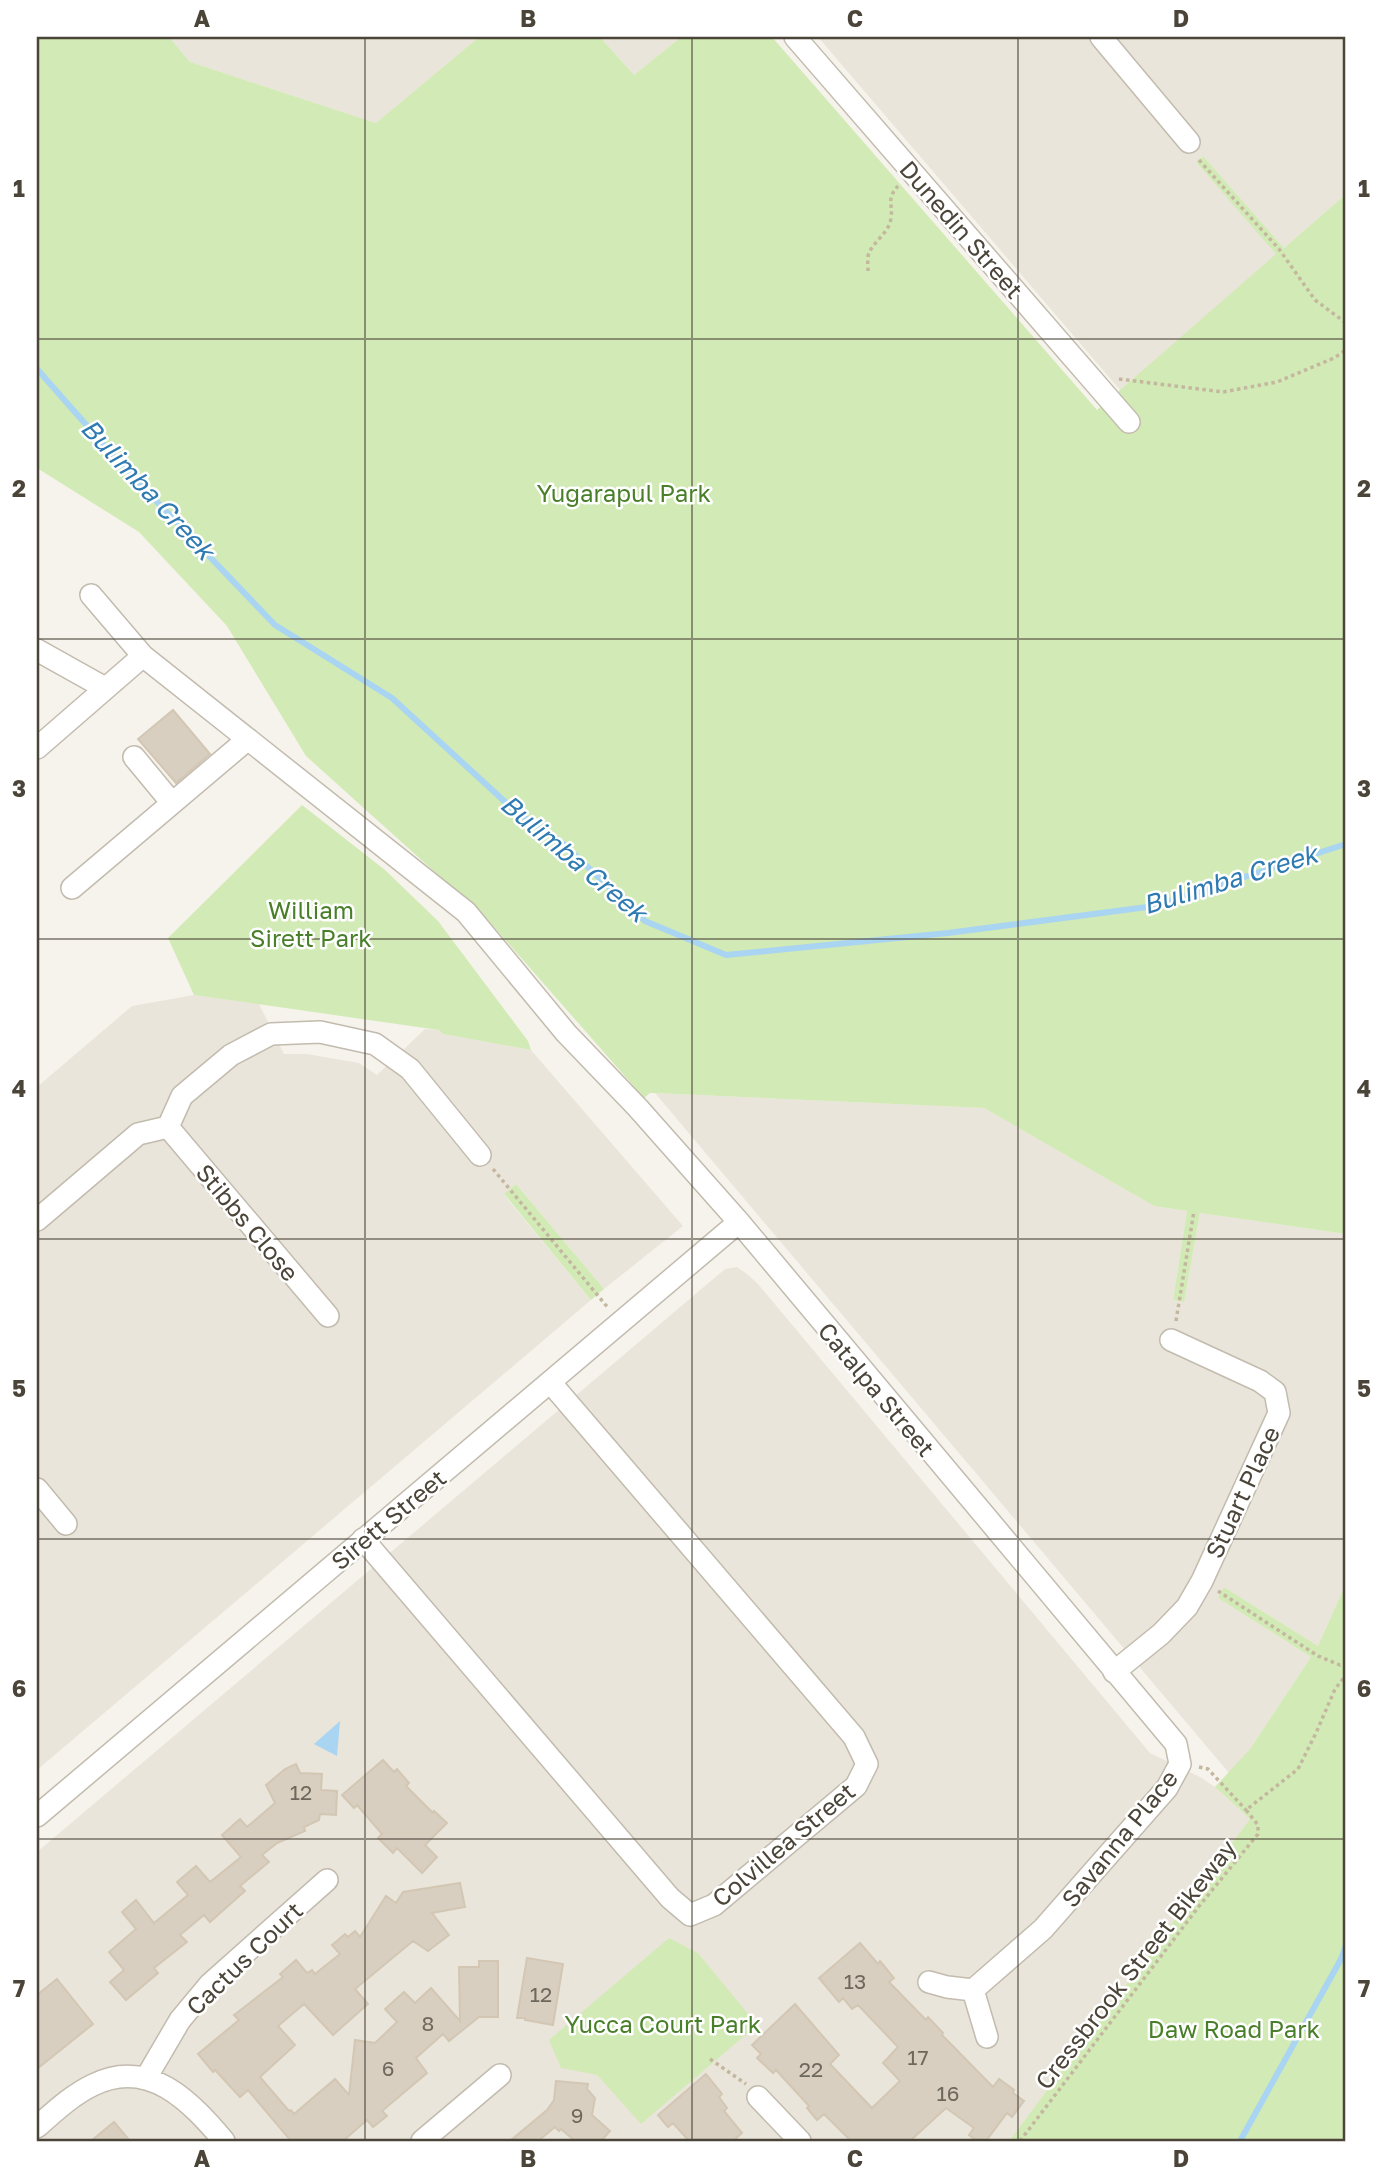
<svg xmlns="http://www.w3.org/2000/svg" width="1383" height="2178" font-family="'Golos Text',sans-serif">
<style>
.residential{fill:#eae5da;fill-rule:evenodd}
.green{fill:#d2eab5}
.water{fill:#a9d4f2}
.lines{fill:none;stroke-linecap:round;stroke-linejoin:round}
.stream{stroke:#a9d4f2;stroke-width:6}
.building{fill:#d8cfc1;stroke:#d3c7b4;stroke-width:2}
.minor-casing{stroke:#c2bbae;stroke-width:24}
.path{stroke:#c4b79f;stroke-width:3.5;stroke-dasharray:3.5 3.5;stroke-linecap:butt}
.minor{stroke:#fff;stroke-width:21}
.grid{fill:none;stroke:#4b4439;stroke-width:2;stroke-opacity:0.55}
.labels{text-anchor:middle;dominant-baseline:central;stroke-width:5;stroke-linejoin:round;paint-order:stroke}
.number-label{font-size:21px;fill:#6e675b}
.street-label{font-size:24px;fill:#4b4439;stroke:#fff}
.park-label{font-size:24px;fill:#4a7f2a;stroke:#fff}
.water-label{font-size:26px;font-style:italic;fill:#2e7ab2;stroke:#fff}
.neatline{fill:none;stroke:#4b4439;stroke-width:2.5}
.grid-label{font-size:23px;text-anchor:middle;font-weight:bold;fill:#4b4439}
</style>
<rect width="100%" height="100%" fill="#f6f3ec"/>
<!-- residential -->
<path class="residential" d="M169,37H479L376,123L190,62Z
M600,37H681L634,75Z
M818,37H1346V194L1284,248L1203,156L1196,162L1277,254L1120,390Z
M194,995L259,1004L284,1054H307L359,1063L377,1075L425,1029L439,1030L443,1034L531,1050L683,1226L604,1289L516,1184L504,1195L591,1300L37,1770V1087L132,1006Z
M655,1093L984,1108L1154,1206L1187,1211L1173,1300L1184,1301L1200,1213L1346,1234V1583L1318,1646L1224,1587L1218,1598L1311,1657L1250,1749L1229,1773Z
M737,1267L747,1274L758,1284L1150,1753L1200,1777L1215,1787L1250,1819L1009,2141H37V1852L725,1269ZM668,1938L698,1953L641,2123L597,2075Z"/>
<!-- green -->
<path class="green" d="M37,37H169L190,62L376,123L479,37H600L634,75L681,37H772L1097,410L1276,254L1196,162L1203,156L1284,248L1346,194V1234L1200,1213L1184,1302L1173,1300L1187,1211L1154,1206L984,1108L655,1093H650L644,1098L487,919L306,756L227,626L139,532L37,468Z
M302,805L385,870L438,921L528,1041L531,1050L443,1034L439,1030L194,995L168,938Z
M516,1184L604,1289L591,1300L504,1194Z
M1346,1583V2141H1009L1250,1819L1215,1787L1250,1749L1311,1657L1218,1598L1224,1587L1318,1646Z
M669,1938L698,1953L757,2025L641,2124L597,2075L561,2068L549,2040Z"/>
<!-- water -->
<path class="water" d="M340,1721L337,1756L314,1744Z"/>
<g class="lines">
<!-- stream -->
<path class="stream" d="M37,369L119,462L275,625L392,698L514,810L560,841L645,921L726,955L948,933L1155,906L1346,844
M1240,2141L1341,1959L1346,1945"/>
</g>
<!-- building -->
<path class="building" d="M173,710L210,754L176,783L138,739Z
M383,1760L394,1772L397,1769L409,1783L406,1786L433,1813L434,1811L447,1823L425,1845L437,1857L422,1873L397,1848L393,1853L378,1838L382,1834L357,1805L354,1808L342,1795Z
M296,1764L300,1773L322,1774L321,1790L337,1791L336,1815L320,1814L319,1820L304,1827L305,1831L277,1843L262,1855L269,1862L240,1886L245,1891L210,1922L204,1915L180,1935L187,1942L154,1968L158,1973L126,2000L110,1982L124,1970L109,1952L136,1929L122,1912L136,1900L154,1923L188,1895L177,1882L196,1866L210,1882L241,1857L222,1835L240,1819L247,1827L275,1803L266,1785L285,1769Z
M460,1883L465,1907L432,1913L449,1935L428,1951L413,1941L355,1989L368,2004L333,2035L304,2004L278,2026L295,2045L260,2077L289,2111L291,2110L294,2114L335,2079L349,2095L355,2040L375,2043L397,2022L385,2009L404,1992L415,2003L431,1988L460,2021L459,1967H479V1961H498V2017H479L449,2041L443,2034L416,2058L427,2073L382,2111L387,2116L373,2127L367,2120L343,2141H291L248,2090L240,2097L215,2070L213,2072L198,2054L239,2020L234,2015L283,1977L280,1974L296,1960L307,1973L312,1970L315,1974L340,1954L332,1945L345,1934L348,1937L355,1931L360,1937L386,1896L396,1903L403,1892Z
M860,1943L878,1964L880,1961L894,1978L889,1982L926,2020L928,2017L943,2033L942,2035L993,2087L999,2079L1014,2090L1013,2093L1024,2101L1012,2117L1007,2113L986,2141H977L969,2135L974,2128L946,2108L910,2141H851L824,2114L817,2120L807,2108L809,2106L776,2070L773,2073L757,2058L761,2054L752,2045L795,2004L839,2055L830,2064L872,2108L900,2081L883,2063L898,2047L858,2005L852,2009L843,1998L839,2002L819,1978Z
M527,1958L563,1964L553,2025L525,2020V2018H517Z
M57,1979L93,2024L37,2069V1995Z
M706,2074L722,2094L719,2097L727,2108L724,2111L742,2133L733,2141H689L673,2123L668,2127L658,2115Z
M556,2081L588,2084L587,2089L595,2098L592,2115L610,2131L601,2141H575L561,2129L559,2131L555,2127L538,2141H510L547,2110L554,2100Z
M114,2122L130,2141H91Z"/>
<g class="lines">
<defs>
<path id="minor" d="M795,37L1129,422
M1101,37L1189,142
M91,595L143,656L466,912L566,1033L638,1108L739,1222L1176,1744L1180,1764L1167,1788L1043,1929L973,1990
M37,650L105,688
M37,748L143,656
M134,757L172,803
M72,888L248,739
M168,1127L328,1316
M37,1220L138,1134L168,1127L182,1096L231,1055L271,1034L320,1032L375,1044L410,1069L480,1155
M37,1489L66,1524
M363,1539L670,1898L690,1915L714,1905L856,1786L867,1764L854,1737L550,1382
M1114,1672L1161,1634L1187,1607L1202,1581L1279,1413L1275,1392L1260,1381L1171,1340
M37,1816L739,1222
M929,1982L947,1987L973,1990L987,2037
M146,2078L180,2020L210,1984L327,1880
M758,2097L800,2141
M37,2127C54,2112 72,2095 93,2085C149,2057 191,2102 224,2141
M422,2141L500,2075"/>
</defs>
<!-- minor casing -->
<use href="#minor" class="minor-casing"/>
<!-- path -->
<path class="path" d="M1199,160L1279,249L1315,300L1346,323
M868,271C868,266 867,257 869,253C874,241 889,233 891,218C893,204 886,199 898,186
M1119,379L1223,392L1277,382L1334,358L1346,350
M493,1169L609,1309
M1176,1321L1194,1211
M1218,1591L1318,1656L1340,1665L1346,1663
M1199,1767L1208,1769L1246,1810
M710,2059L746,2084
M1020,2141L1200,1905L1258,1834V1825L1246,1810L1298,1769L1316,1733L1335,1689L1346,1675"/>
<!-- minor -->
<use href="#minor" class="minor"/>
</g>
<!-- grid -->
<path class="grid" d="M365,37V2141M692,37V2141M1018,37V2141M37,339H1346M37,639H1346M37,939H1346M37,1239H1346M37,1539H1346M37,1839H1346"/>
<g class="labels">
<!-- number labels -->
<g class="number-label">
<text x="301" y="1792">12</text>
<text x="855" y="1981">13</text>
<text x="541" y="1994">12</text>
<text x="428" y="2023">8</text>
<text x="918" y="2057">17</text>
<text x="388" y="2068">6</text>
<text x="811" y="2069">22</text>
<text x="948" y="2093">16</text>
<text x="577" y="2115">9</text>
</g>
<!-- street labels -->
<g class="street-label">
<text transform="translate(962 229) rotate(49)">Dunedin Street</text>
<text transform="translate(248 1222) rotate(50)">Stibbs Close</text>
<text transform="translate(877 1389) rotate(50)">Catalpa Street</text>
<text transform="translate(1242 1492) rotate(-65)">Stuart Place</text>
<text transform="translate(388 1519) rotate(-40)">Sirett Street</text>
<text transform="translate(1119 1838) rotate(-51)">Savanna Place</text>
<text transform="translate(783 1844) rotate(-40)">Colvillea Street</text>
<text transform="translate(244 1958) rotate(-44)">Cactus Court</text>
<text transform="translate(1135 1964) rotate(-52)">Cressbrook Street Bikeway</text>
</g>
<!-- park labels -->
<g class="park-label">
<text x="624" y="492">Yugarapul Park</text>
<text x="311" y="909">William<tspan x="311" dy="28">Sirett Park</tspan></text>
<text x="663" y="2023">Yucca Court Park</text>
<text x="1234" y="2028">Daw Road Park</text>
</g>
<!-- water labels -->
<g class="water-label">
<text transform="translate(148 489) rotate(47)">Bulimba Creek</text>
<text transform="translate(574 858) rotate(40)">Bulimba Creek</text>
<text transform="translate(1230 879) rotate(-17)">Bulimba Creek</text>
</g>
</g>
<!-- border -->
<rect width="1383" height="2178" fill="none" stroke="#ffffff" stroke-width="77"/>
<rect x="38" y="38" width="1306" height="2102" class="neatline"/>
<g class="grid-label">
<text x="202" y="27">A</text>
<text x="528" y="27">B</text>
<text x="855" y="27">C</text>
<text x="1181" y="27">D</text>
<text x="19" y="197">1</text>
<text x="1364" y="197">1</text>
<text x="19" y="497">2</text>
<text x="1364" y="497">2</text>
<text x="19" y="797">3</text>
<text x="1364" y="797">3</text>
<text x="19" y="1097">4</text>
<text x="1364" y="1097">4</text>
<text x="19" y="1397">5</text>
<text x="1364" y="1397">5</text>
<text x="19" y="1697">6</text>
<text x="1364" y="1697">6</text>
<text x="19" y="1997">7</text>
<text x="1364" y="1997">7</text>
<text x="202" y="2167">A</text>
<text x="528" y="2167">B</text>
<text x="855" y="2167">C</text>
<text x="1181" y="2167">D</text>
</g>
</svg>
